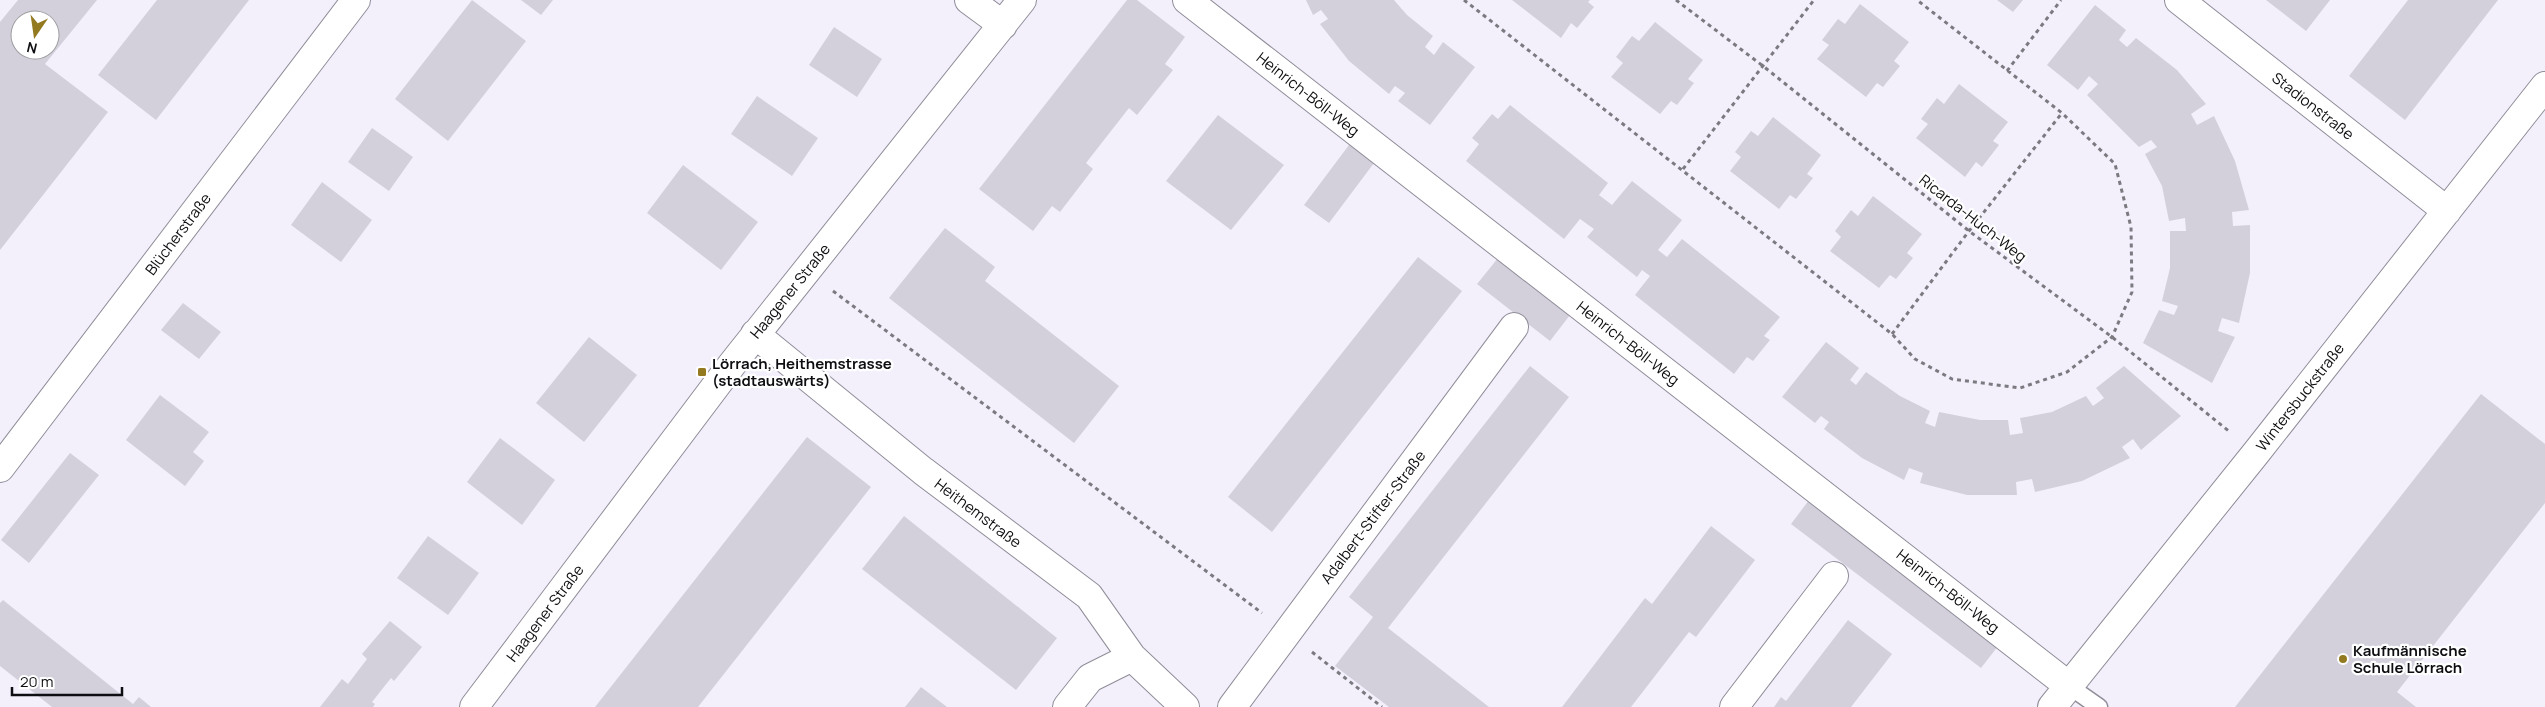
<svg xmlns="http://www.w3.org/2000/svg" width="2545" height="707" font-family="Manrope,sans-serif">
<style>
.building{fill:#d3d0dc;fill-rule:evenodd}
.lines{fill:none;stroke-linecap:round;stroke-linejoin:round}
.service-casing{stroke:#908d99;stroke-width:19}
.minor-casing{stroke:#908d99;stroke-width:30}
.path{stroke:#7c7a81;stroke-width:3;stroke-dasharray:4 4;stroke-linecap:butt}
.service{stroke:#fff;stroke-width:16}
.minor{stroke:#fff;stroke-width:28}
.poi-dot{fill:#937a21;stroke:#fff;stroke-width:2}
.labels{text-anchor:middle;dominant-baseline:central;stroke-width:4.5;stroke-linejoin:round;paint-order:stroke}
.street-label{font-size:15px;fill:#0e0d11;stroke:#fff}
.poi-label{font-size:15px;font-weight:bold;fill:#0e0d11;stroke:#fff;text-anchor:start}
</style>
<rect width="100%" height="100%" fill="#f3f0fc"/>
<!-- building -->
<path class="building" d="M18,0H97L45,64L108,112L0,250V22ZM20,20H50V50H20Z
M157,0H249L156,120L98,75Z
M472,0L526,41L448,141L395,99Z
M521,0H553L541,15Z
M1127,0H1137L1185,37L1165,64L1173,70L1137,115L1129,108L1086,163L1093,169L1060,212L1052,206L1033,231L979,189Z
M1306,0H1394L1407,15L1433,36L1425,47L1434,55L1443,42L1475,67L1430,125L1398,101L1405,93L1395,86L1389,94L1349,61L1320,24L1328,19L1321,10L1313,15Z
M1512,0H1590L1588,2L1594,7L1577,28L1571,23L1561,38Z
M1997,0H2023L2013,12Z
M2266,0H2330L2306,31Z
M2408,0H2498L2405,120L2349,76Z
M1860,4L1909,42L1894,61L1900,66L1883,87L1877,83L1866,97L1817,59L1829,45L1822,40L1838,19L1845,24Z
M2095,5L2126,30L2119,40L2127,47L2136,38L2177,70L2206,104L2191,114L2197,125L2214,116L2235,161L2249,210L2232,212L2233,226L2250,225V273L2239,323L2222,318L2218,331L2235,337L2212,383L2143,343L2159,310L2174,315L2178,306L2162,301L2170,268V231H2186L2185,218L2169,221L2162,186L2145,154L2157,147L2151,140L2139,147L2087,95L2098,84L2089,76L2078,90L2047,65Z
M1655,22L1703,60L1688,79L1694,83L1677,105L1671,101L1660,114L1611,77L1623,63L1616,57L1632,36L1639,41Z
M834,27L882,59L857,97L809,65Z
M1959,84L2008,122L1993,141L1999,145L1982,167L1976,162L1965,177L1916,138L1928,124L1921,119L1937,98L1944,104Z
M757,96L818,138L792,176L731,134Z
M1510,105L1608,183L1599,195L1612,205L1632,181L1682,220L1658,250L1667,257L1682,239L1780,317L1764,336L1770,340L1753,361L1747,357L1734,374L1635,295L1650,276L1642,270L1637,277L1587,237L1594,229L1580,219L1564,239L1466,161L1479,144L1472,138L1492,114L1498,119Z
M1218,115L1284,165L1231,230L1166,181Z
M1773,117L1821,155L1807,174L1813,178L1796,199L1790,195L1779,209L1730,171L1741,157L1735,152L1751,131L1758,136Z
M372,128L413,157L389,191L348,162Z
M1352,141L1377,159L1329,223L1304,205Z
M683,165L758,222L721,270L647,213Z
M322,182L372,220L341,262L291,225Z
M1873,196L1922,234L1907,253L1913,258L1896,279L1890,275L1879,288L1830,251L1841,237L1835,231L1851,210L1858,216Z
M945,228L995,267L985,281L1119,386L1074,443L889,298Z
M1418,257L1462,291L1272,532L1228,497Z
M1498,258L1570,315L1550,341L1477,284Z
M183,303L221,332L199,359L161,330Z
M589,337L637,375L584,442L536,403Z
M1826,342L1859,368L1850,380L1856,385L1866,372L1900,396L1930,411L1925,423L1935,427L1939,412L1980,420H2008L2010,435L2023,433L2020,418L2052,412L2086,396L2093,406L2104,398L2096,388L2124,366L2181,416L2141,450L2133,439L2122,447L2130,458L2082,481L2035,492L2032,479L2016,482L2017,495H1967L1920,483L1923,473L1909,468L1904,480L1862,458L1824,429L1829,422L1821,416L1815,423L1782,397Z
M1530,366L1569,397L1388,628L1489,707H1389L1335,666L1373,617L1349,597Z
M2481,394L2545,444V503L2397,692L2416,707H2235Z
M160,395L209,432L193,452L204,461L185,486L126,440Z
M807,437L871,487L698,707H595Z
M500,438L555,480L522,525L467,482Z
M70,453L99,475L29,563L1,540Z
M1812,496L2002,641L1981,668L1791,524Z
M904,516L1057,638L1016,690L862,569Z
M1711,526L1755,560L1696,637L1689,632L1631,707H1562L1645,598L1652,604Z
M428,536L479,573L448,615L397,578Z
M3,600L133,704L139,697L151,707H52L0,666V603Z
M1848,620L1892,654L1851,707H1774L1781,697L1786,701Z
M390,621L422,647L394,681L391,678L372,702L375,704L373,707H320L342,679L348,684L367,659L362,654Z
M921,687L947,707H905Z"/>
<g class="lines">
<defs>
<path id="service" d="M2069,686L2099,707"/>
<path id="minor" d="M969,0L1003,25
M1187,0L2069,686
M2179,0L2447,211
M755,334L923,471L1089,596L1132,657L1185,707
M0,468L356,0
M474,707L733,363L1022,0
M1067,707L1090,678L1132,657
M1232,707L1514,327
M1734,707L1834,576
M2052,707L2256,453L2545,86"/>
</defs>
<!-- service casing -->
<use href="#service" class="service-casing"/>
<!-- minor casing -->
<use href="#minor" class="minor-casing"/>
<!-- path -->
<path class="path" d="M1464,0L1892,334L1915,359L1952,379L2020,388L2067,372L2112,337L2132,292L2131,227L2115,164L2062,113L1917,0
M1676,0L1763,66L1969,231L2112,337L2230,432
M2007,71L2061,0
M1683,169L1814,0
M833,291L1262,613
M1892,334L1969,231L2062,113
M1312,652L1382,707"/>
<!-- service -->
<use href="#service" class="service"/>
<!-- minor -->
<use href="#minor" class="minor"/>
</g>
<!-- markers -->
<g class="poi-dot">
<rect x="697" y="367" width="10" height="10" rx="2.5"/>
<circle cx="2343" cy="659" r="5"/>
</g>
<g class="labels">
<!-- street labels -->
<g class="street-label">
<text transform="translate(1308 94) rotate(38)">Heinrich-Böll-Weg</text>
<text transform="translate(2313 106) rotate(38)">Stadionstraße</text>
<text transform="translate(1973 218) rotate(38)">Ricarda-Huch-Weg</text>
<text transform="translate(178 234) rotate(-53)">Blücherstraße</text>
<text transform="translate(790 291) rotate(-51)">Haagener Straße</text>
<text transform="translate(1628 343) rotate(38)">Heinrich-Böll-Weg</text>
<text transform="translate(2300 397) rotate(-52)">Wintersbuckstraße</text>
<text transform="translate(978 513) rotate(37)">Heithemstraße</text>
<text transform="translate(1373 517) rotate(-53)">Adalbert-Stifter-Straße</text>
<text transform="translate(1948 591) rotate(38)">Heinrich-Böll-Weg</text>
<text transform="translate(545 613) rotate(-53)">Haagener Straße</text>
</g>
<!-- poi labels -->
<g class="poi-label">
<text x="712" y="363">Lörrach, Heithemstrasse<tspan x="712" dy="17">(stadtauswärts)</tspan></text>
<text x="2353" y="650">Kaufmännische<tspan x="2353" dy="17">Schule Lörrach</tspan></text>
</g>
</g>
<!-- north arrow -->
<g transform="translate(35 35) rotate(193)"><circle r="24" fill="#ffffff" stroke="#9f9ea0"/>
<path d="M0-4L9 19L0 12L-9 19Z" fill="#937a21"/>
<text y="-8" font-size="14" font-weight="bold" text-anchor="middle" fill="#0e0d11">N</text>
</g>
<!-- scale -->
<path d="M12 687v8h110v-8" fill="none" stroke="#0e0d11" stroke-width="2.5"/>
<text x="20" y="687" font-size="15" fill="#0e0d11" stroke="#ffffff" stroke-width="4" paint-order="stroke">20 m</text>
</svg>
